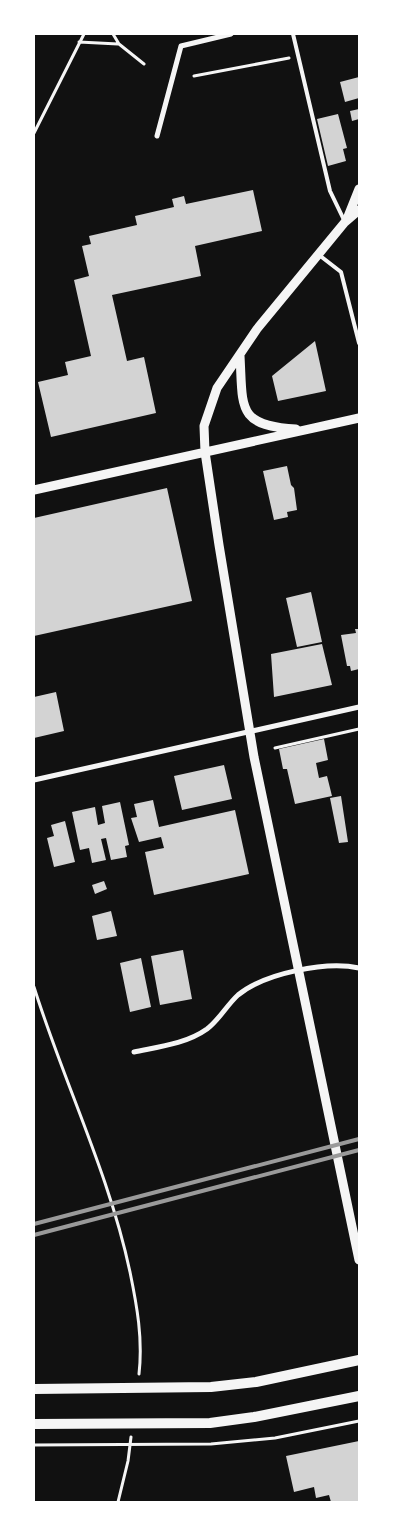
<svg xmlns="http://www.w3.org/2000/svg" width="393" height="1536" font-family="Signika,sans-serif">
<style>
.building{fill:#d3d3d3}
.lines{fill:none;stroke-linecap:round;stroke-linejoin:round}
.path{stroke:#f5f5f5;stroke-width:3}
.service{stroke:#f5f5f5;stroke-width:4}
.minor{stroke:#f5f5f5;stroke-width:5}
.tertiary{stroke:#f5f5f5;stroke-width:9}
.secondary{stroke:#f5f5f5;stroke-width:10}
.rail{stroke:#9a9a9a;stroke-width:4}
</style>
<rect width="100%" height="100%" fill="#111"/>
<!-- building -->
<path class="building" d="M359,77V98L345,102L340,82Z
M359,109V119L352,121L350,111Z
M338,114L347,148L343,149L346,161L328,166L317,119Z
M253,190L262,231L195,246L201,276L112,295L127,361L144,357L156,413L51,437L38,382L68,375L65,362L91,356L74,280L89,276L82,246L91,244L89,236L137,225L135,216L174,207L172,199L184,196L186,204Z
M315,341L326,391L278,401L272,376Z
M287,466L291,485L294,488L297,510L287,512L288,517L274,520L263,471Z
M167,488L192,601L34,636V518Z
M311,592L322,642L297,647L286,598Z
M355,629H359V669L351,671L350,666H347L341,635L356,633Z
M322,644L332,685L274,697L271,654Z
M56,692L64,731L34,738V697Z
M324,739L328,760L316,763L319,778L327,776L332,796L295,804L287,769H283L279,749Z
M224,765L232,799L182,810L174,776Z
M341,796L348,842L339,843L330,798Z
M153,800L159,827L235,810L249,874L154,895L145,852L164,848L161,837L139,842L131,818L137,817L134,804Z
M120,802L129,845L125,846L127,857L111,860L106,838L101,839L106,860L92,863L89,848L80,850L72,812L95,807L98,825L105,823L102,806Z
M65,821L75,862L54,867L47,838L54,836L51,825Z
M104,881L107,889L95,894L92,885Z
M111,911L117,936L97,940L92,916Z
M183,950L192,999L160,1005L151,956Z
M141,958L151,1007L130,1012L120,963Z
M359,1441V1502H331L329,1495L316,1498L314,1487L294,1492L286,1456Z"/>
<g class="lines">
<!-- path -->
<path class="path" d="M113,34L119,44L144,64
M79,42L118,44
M194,76L289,58
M34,133L84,34
M275,748L359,729
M34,987C64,1083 109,1173 130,1272C137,1306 143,1339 139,1374
M34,1445L211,1444L275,1438L359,1421
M118,1502L128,1461L131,1437"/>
<!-- service -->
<path class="service" d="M293,34L330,191L344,220
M319,255L341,272L359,343"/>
<!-- minor -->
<path class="minor" d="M157,136L181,46L231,34
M34,780L359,707
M134,1052C158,1047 186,1044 207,1029C219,1020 227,1005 238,995C265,973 326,961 359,968"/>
<!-- tertiary -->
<path class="tertiary" d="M359,210L345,222L257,329L217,388L204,426L205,452L219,545L254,757L359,1260
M347,219L359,189
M240,356C243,407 236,426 296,429
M34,490L359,418"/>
<!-- secondary -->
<path class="secondary" d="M34,1389L211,1387L256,1382L359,1360
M34,1424L210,1423L254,1417L359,1396"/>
<!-- rail -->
<path class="rail" d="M34,1224L359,1139
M34,1235L359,1150"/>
</g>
<!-- border -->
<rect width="393" height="1536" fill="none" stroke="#ffffff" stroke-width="70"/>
</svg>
